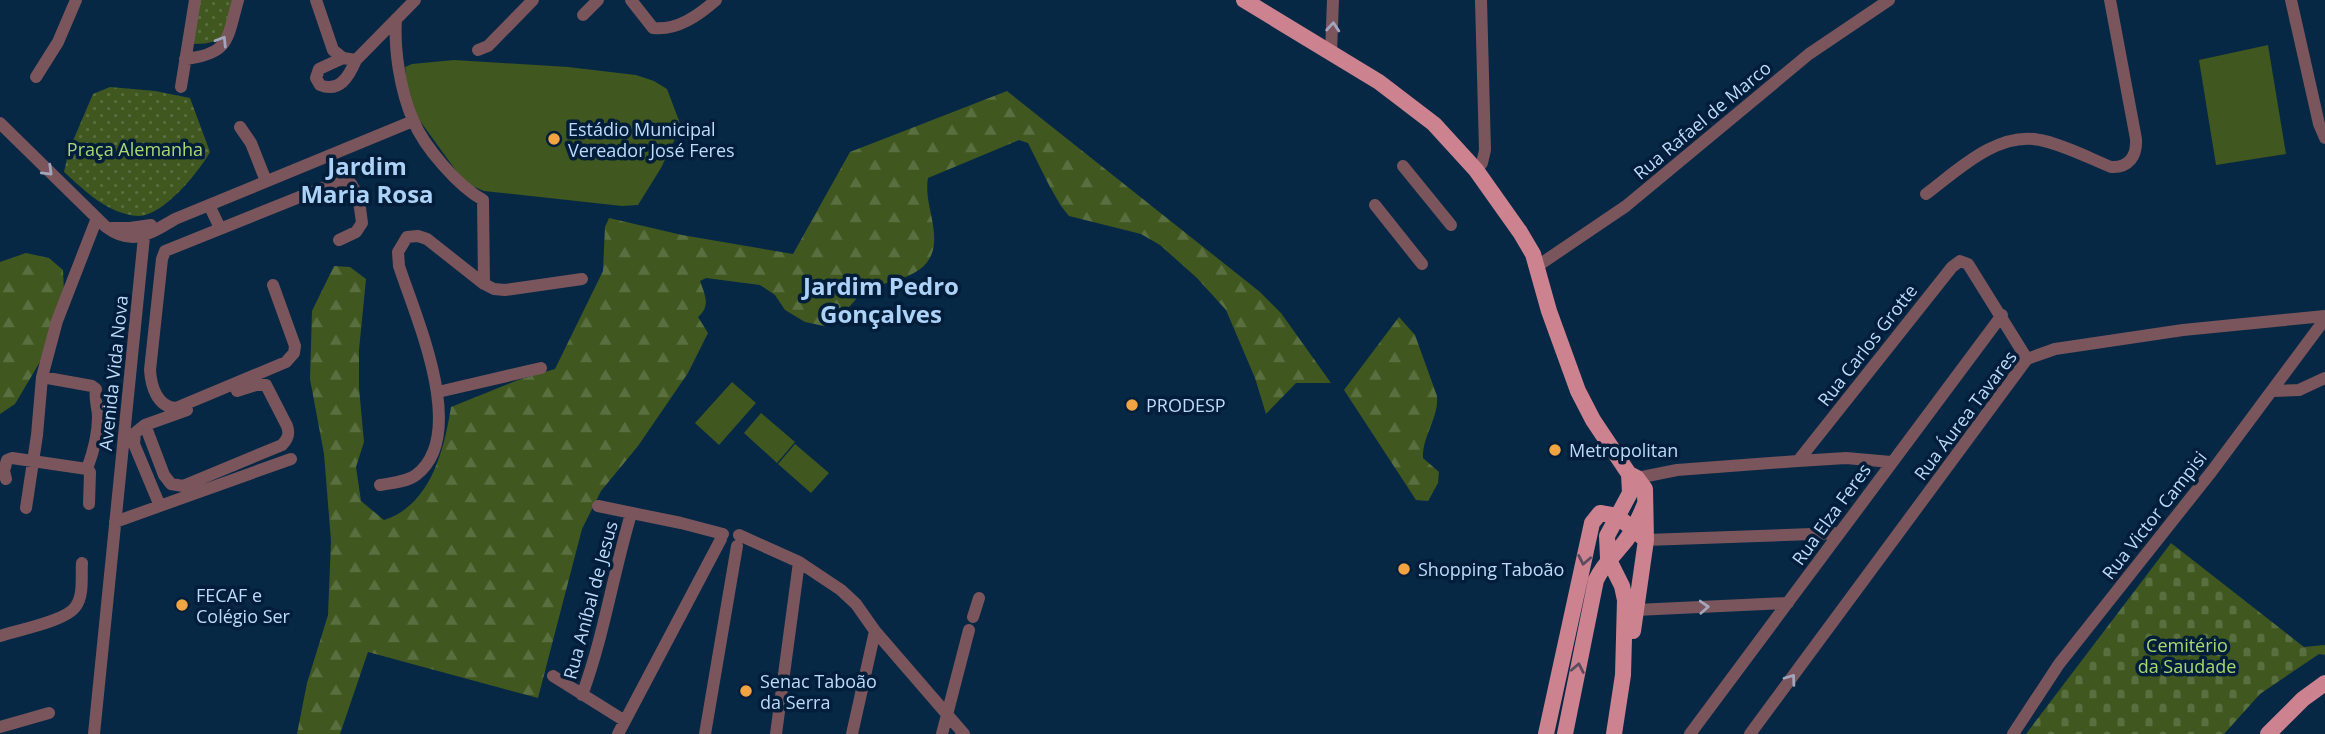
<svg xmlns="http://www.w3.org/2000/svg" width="2325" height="734" font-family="'Open Sans',sans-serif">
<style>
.grass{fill:#40571f}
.forest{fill:url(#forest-firs)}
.cemetery{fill:url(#cemetery-stones)}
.park{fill:url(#park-dots)}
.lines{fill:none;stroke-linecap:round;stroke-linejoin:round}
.minor{stroke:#7a555b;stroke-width:12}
.major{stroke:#cc828f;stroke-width:16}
.oneway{stroke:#a2a5bb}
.oneway2{stroke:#5c4b60}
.poi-dot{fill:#f3a442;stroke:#001e3a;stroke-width:2.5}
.labels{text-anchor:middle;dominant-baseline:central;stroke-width:7;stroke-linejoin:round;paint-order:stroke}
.street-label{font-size:18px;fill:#bcdbfb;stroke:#001e3a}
.poi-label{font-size:18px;fill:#bcdbfb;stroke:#001e3a;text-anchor:start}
.park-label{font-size:18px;fill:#abd773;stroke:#001e3a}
.district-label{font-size:24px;font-weight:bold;fill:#add2f8;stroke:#001e3a}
</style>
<defs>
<pattern id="forest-firs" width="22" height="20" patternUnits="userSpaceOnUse" patternTransform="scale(1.75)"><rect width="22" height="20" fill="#40571f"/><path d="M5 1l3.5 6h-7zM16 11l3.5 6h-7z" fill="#5a6f40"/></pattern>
<pattern id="cemetery-stones" width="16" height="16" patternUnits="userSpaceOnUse" patternTransform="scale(1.75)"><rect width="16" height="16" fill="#40571f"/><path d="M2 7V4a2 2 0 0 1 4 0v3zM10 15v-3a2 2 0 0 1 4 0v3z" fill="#5a6f40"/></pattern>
<pattern id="park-dots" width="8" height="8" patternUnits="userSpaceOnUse" patternTransform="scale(1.75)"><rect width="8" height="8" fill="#40571f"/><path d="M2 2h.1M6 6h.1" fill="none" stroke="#5a6f40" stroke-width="1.8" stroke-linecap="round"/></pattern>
</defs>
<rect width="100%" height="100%" fill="#062845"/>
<!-- grass -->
<path class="grass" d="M2268,45L2286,154L2216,165L2199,60Z
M454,60L568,67L636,75L654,81L667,89L681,126L661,168L638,205L622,206L484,191L465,183L420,121L409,104L405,67L412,64Z
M732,382L756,403L719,445L695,423Z
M761,413L795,442L777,463L744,433Z
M795,444L829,473L811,493L778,464Z"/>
<!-- forest -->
<path class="forest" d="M1007,91L1260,292L1281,313L1331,383H1296L1266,414L1255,378L1226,310L1197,278L1160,245L1141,234L1069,216L1061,206L1050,187L1028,143L1019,140L928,178C924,200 936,221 934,244C930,282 884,278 861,294C857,297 854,302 850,306C842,314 833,320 824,326L805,322L785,310L775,295L760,285L706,278L700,281C705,295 711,306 698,317L708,333L688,373L638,446L601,491L582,529L538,698L368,652L340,734H297L307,683L328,615L331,541L324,454L310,379L312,311L334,266L350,267L366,279L359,350V388L364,442L356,467L361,501L384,520C431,505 444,450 451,407L518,380L555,369L603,271L605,227L609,218L682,235L793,254L850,152Z
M26,253L49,258L63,270L64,293L50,345L15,404L0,414V262Z
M1399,317L1415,335L1437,396C1439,418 1422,436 1423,458L1439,472L1438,483L1428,501L1416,500L1344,390Z"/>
<!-- cemetery -->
<path class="cemetery" d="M2171,543L2304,647L2325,645V655L2319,654L2260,694L2224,734H2026Z"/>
<!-- park -->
<path class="park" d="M200,0H234C226,31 230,44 193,44Z
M110,87L155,91L190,98L210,152C199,172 162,217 138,216C108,214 85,191 64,172L69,150L93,94Z"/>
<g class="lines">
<!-- minor -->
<path class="minor" d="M316,0L333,50L343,58L356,60L415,0
M631,0L653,28C677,31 699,15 716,0
M2291,0L2319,124L2325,138
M583,15L598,0
M396,19C394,50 400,90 413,120C424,147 458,186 483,200L484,284
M478,50L488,46L533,0
M1331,53L1333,0
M343,58L319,69L316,78L320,85C340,93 349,76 356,60
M185,59C230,54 227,39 238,0
M36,77L58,42L76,0
M181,87L195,0
M0,123L106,227C133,247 151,233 175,219L413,121
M240,127L251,143L266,181
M1403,166L1451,225
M1476,170L1482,163L1485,150L1481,0
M1926,194C1957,171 1997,131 2040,140C2062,144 2089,158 2111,167C2129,168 2137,156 2136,139L2110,0
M209,205L220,228
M1375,205L1422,264
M111,228H130L151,225
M1536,267L1626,206L1809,54L1889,0
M273,285L295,346L294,353L286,362L176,408C157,407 151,386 150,370L162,259L165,251L342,180L349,181C359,194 360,207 362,223L356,232L339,240
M42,377L92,386L96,389C94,400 98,407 98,417C98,435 93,453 87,469
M2272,391L2299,390L2325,378
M438,392L541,368
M145,425L164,475L171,484L183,486L282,445C288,439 290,434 287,426L266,385H256L237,391
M1798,461L1952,267L1960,261L1968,264L2027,359
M6,479L4,471L7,460L12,458L87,469L90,472L89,504
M1633,482L1637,478L1677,470L1798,461L1846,458L1891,462
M380,485C391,483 407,482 416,475C469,435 416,318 399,266L398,252L407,237L418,236L427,239L484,284L494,289L505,290L582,279
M160,506L134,444L135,433L145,425L187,410
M598,506L681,523L723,534
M26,508L37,435L42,377L57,321L97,218
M115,522L291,459
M739,535L799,562L841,590L856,604L875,631L964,734
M1646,540L1839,533
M1636,610L1788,603
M973,617L979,598
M0,636C18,630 67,621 76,606C84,595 81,575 82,563
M553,676L625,721
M582,695C604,636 613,574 631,514
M0,727L49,713
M94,734L145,227
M618,734L721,539
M705,734L737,546
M776,734L799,562
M852,734L875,631
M942,734L969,630
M1690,734L2002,315
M1750,734L2027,359L2055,349L2183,330L2325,316
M2013,734L2059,664L2212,471L2325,319"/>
<!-- major -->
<path class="major" d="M1244,0L1379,82L1434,124L1476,170L1520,232L1533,254L1549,311L1578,391L1593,420L1629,474L1630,493L1607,536L1608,558L1622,586L1625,600L1623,675L1614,734
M1629,474L1637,478L1645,489L1646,540L1633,631
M1546,734L1592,523L1600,513L1617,516L1646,540
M1565,734L1596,580C1603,565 1613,556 1623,544C1633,532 1639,518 1645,504
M2268,734L2303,699L2325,683"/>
</g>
<!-- one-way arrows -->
<defs><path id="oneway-chevron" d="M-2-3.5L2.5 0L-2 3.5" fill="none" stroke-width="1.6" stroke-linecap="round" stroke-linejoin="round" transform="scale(1.75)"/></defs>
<g class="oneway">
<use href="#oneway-chevron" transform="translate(1333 27) rotate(-86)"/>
<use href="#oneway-chevron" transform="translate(222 41) rotate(-58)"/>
<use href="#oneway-chevron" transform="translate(48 171) rotate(44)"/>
<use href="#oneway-chevron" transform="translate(1704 607) rotate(-3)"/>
<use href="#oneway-chevron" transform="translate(1791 679) rotate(-54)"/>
</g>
<g class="oneway2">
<use href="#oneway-chevron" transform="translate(1584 560) rotate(101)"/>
<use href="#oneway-chevron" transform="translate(1578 668) rotate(-79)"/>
</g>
<!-- markers -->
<g class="poi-dot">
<circle cx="554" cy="139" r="7"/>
<circle cx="1132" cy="405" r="7"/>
<circle cx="1555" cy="450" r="7"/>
<circle cx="1404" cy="569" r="7"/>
<circle cx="182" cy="605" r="7"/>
<circle cx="746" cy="691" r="7"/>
</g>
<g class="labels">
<!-- street labels -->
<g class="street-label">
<text transform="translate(1702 120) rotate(-40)">Rua Rafael de Marco</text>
<text transform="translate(1867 345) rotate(-52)">Rua Carlos Grotte</text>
<text transform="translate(113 373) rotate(-84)">Avenida Vida Nova</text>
<text transform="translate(1965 415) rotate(-53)">Rua Áurea Tavares</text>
<text transform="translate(1831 514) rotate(-54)">Rua Elza Feres</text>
<text transform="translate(2154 515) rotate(-52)">Rua Victor Campisi</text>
<text transform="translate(590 600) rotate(-75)">Rua Aníbal de Jesus</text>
</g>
<!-- poi labels -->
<g class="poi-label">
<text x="568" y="129">Estádio Municipal<tspan x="568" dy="21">Vereador José Feres</tspan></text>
<text x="1146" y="405">PRODESP</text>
<text x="1569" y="450">Metropolitan</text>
<text x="1418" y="569">Shopping Taboão</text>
<text x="196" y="595">FECAF e<tspan x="196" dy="21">Colégio Ser</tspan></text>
<text x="760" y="681">Senac Taboão<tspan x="760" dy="21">da Serra</tspan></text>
</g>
<!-- park labels -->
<g class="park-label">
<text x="135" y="149">Praça Alemanha</text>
<text x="2187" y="645">Cemitério<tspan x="2187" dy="21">da Saudade</tspan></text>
</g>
<!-- district labels -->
<g class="district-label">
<text x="367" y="165">Jardim<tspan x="367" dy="28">Maria Rosa</tspan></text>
<text x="881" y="285">Jardim Pedro<tspan x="881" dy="28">Gonçalves</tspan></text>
</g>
</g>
</svg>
